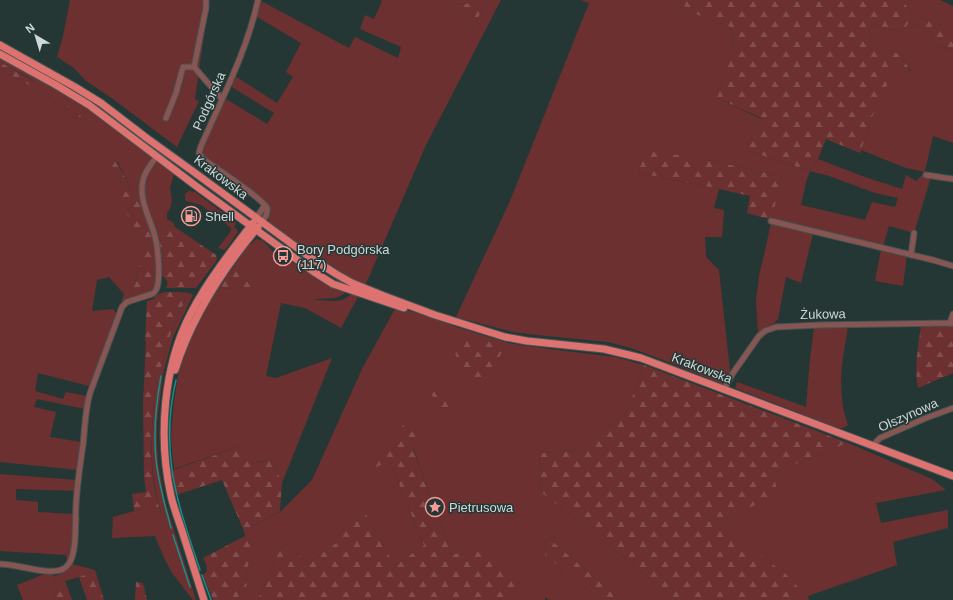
<svg xmlns="http://www.w3.org/2000/svg" width="953" height="600" font-family="Arial,sans-serif">
<style>
.green{fill:#6d3030;fill-rule:evenodd}
.forest{fill:url(#forest-firs)}
.lines{fill:none;stroke-linecap:round;stroke-linejoin:round}
.stream{stroke:#168f8a;stroke-width:1.5}
.minor-casing{stroke:#435452;stroke-width:7}
.major-casing{stroke:#435452;stroke-width:9}
.minor{stroke:#895553;stroke-width:5}
.major{stroke:#dd7271;stroke-width:7}
.labels{text-anchor:middle;dominant-baseline:central;stroke-width:3;stroke-linejoin:round;paint-order:stroke}
.street-label{font-size:13px;fill:#ced8d8;stroke:#253735}
.poi-label{font-size:13px;fill:#ced8d8;stroke:#253735;text-anchor:start}
</style>
<defs>
<pattern id="forest-firs" width="22" height="20" patternUnits="userSpaceOnUse"><rect width="22" height="20" fill="#6d3030"/><path d="M5 1l3.5 6h-7zM16 11l3.5 6h-7z" fill="#814d4d"/></pattern>
</defs>
<rect width="100%" height="100%" fill="#253735"/>
<!-- green -->
<path class="green" d="M70,0H209L195,99L199,101L177,147L113,99L86,81L74,68L57,57L63,36Z
M380,0H480L478,4L450,3V9L466,15L474,26L487,0H501L426,145L365,286C331,270 301,247 270,224C266,217 271,209 266,202L204,158L202,154L201,151L226,99L267,124L274,113L230,86L235,76L277,103L293,77L286,72L301,43L257,17L261,1L349,48L355,37L398,58L401,47L360,29L365,15L374,19L382,1Z
M581,0H674L698,15L730,27L734,47L717,98L761,119L746,150L810,171L818,159L862,176L902,189L906,175L916,181L925,172L906,168L861,150L874,112L881,96L886,67L911,71L901,55L871,42L869,32L872,24L901,32L909,23L932,32L930,43L953,51V143L933,136L925,171L931,173V177L914,233L889,226L883,247L795,224L794,228L813,234L801,283L786,277L778,319L772,325L758,332L756,301L759,276L766,246L781,176L713,161L643,150L639,173L719,189L714,208L724,210L722,237H705L706,257L719,270L730,371L722,384L658,358L631,348L608,342L537,335L513,332L456,317L510,201L589,3ZM810,171L829,176L875,193L898,198L895,207L872,202L865,220L801,205L806,182Z
M903,0H940L953,6V29L913,16Z
M0,58L79,102L151,155V158L145,171L154,163L159,162L174,174L170,188L172,200L170,209L167,212V219L173,222L175,227L167,225L158,241L153,220L146,221L133,192L117,161L112,166L122,184L129,218L140,245V263L133,291L132,299L126,301L121,304L124,294L109,277L97,280L92,311L113,309L117,314L85,409L37,399L34,407L56,412L50,437L81,442L78,470L0,462V69L43,93L69,113L80,123L81,116L29,78L0,62ZM38,373L89,386L86,396L66,392L63,399L35,391Z
M189,191L195,192L236,223L234,227L237,229L238,232L225,250L218,248L231,231V229L230,227L201,205C195,203 190,203 185,200V194Z
M257,239L263,241L278,257V260L284,264L287,260L297,265L314,276L346,292C338,300 327,298 316,299V300L334,301L343,300L353,293L359,295L341,328L305,308L281,303L266,376L276,378L332,358L282,483L272,459L251,464L243,445L174,469L172,450L171,435L174,401L179,370L184,350L210,299L216,293L219,287L232,289L251,285L243,277L234,266L249,244H251L254,241Z
M881,250L907,255L903,286L875,281Z
M190,293L193,295L173,337L163,374L157,422V443L158,463L165,502L196,600H193L172,573L164,558L155,536L112,538L113,517L134,511L155,507L162,515C146,469 153,421 156,373L160,372C167,345 174,317 190,293Z
M396,307L444,321L453,326L508,343L549,349L615,357L644,365L627,411L581,451L539,453L541,492L677,600H621L546,536L545,555L601,600H549L545,597V600H519L453,555L444,534L413,447L422,437L389,460L424,545L395,566L366,514L339,541L308,563L283,542L258,600H237L247,585L244,577L249,563L256,551L245,536L244,531L281,511L312,480L363,367Z
M848,327C844,351 839,374 842,398C842,407 845,416 848,425L843,428H838L735,388L737,382L806,407L810,359L814,328Z
M848,443L932,479L946,490L876,503L881,523L948,510V528L893,542L897,565L808,596L809,600H798L806,596L719,525L732,516L773,473Z
M0,474L77,480L75,491L16,489V500L38,502V512L73,514V517H80L78,539L72,564L95,570L79,577L65,581L55,576L53,578L55,600H23L17,585L47,573L55,576L60,574L68,569L66,555L0,551Z"/>
<!-- forest -->
<path class="forest" d="M480,0H487L474,26L466,15L450,9V3L478,4Z
M674,0H903L913,16L953,29V51L930,43L932,32L909,23L901,32L872,24L869,32L871,42L901,55L911,72L887,68L890,79L874,112L860,153L826,139L818,159L810,171L746,150L761,118L717,98L734,46L730,27L698,15Z
M0,62L50,91L81,116L80,123L69,113L43,93L0,69Z
M643,149L713,161L781,176L772,220L747,213L750,196L719,189L639,173Z
M116,161L133,192L144,214L151,231L155,249L156,278L154,289L150,293L132,299L133,291L140,263V245L118,191L122,184L112,166Z
M167,225L175,227L216,255L217,260L196,288H166L168,282L163,276L160,277L158,241Z
M234,266L243,277L251,285H256L258,288C249,293 229,288 219,287Z
M165,292H178L190,293C174,317 167,345 160,373H156C153,421 145,469 162,516L157,517L155,507L134,511L132,494L146,492L144,476L143,402L146,342L145,341L147,301L154,299C155,294 160,294 165,292Z
M921,326H953V373L918,388C914,368 918,346 921,326Z
M472,336L506,347L476,391L455,354Z
M644,365L848,443L773,473L778,494L732,516L719,525L787,575L806,596L798,600H677L541,492L539,453L581,451L627,411Z
M434,381L453,414L445,419L427,386Z
M410,417L422,437L413,448L444,534L453,555L477,545L519,581V600H258L283,542L308,563L339,541L338,534L366,514L395,566L424,545L389,460L377,467L372,463Z
M243,445L252,464L272,459L282,483L280,511L244,531L222,480L176,495L171,471Z
M245,536L257,551L249,563L244,577L247,585L237,600H213L203,575L207,571L206,564L203,558Z
M546,536L621,600H601L545,555Z
M95,570L104,600H87L79,577Z
M55,576L65,581L72,600H55L53,578Z
M136,582L143,583L147,600H135Z"/>
<g class="lines">
<!-- stream -->
<path class="stream" d="M161,376C156,404 153,431 156,459C158,482 165,505 171,528
M176,380C169,409 168,440 172,470C177,504 189,537 200,570
M173,535L190,587
M202,575L211,600"/>
<defs>
<path id="minor" d="M258,0C247,51 222,98 201,146L199,153L202,158C212,166 264,199 267,208C268,213 265,218 262,222
M194,67L206,8V0
M166,118L176,93L183,67H194L222,99
M926,175L953,179
M256,218L265,205
M771,221L933,260L953,266
M911,255L914,233
M950,323L953,314
M724,389L733,373L759,336L765,331L776,327L820,325L953,323
M874,446L876,442L880,438L926,418L953,408
M0,564C16,564 50,576 63,569C67,567 69,564 71,560C77,545 75,522 76,505C77,485 80,465 83,445C85,427 85,410 90,393L122,307L127,302L152,294C154,293 155,292 156,290C161,281 158,251 156,241C152,220 138,202 143,180C145,171 151,164 157,156"/>
<path id="major" d="M0,45L75,87L101,103L148,139L191,170L311,258L336,274L352,283L384,296L435,315L505,337L527,341L604,349L629,355L641,358L953,476
M0,54L56,85L89,105L196,186L314,272L333,284L342,287L404,308
M175,370C192,316 222,270 258,227
M204,600C197,578 190,556 183,534C179,521 174,509 171,496C158,438 163,366 191,313C207,282 231,251 253,223"/>
</defs>
<!-- minor casing -->
<use href="#minor" class="minor-casing"/>
<!-- major casing -->
<use href="#major" class="major-casing"/>
<!-- minor -->
<use href="#minor" class="minor"/>
<!-- major -->
<use href="#major" class="major"/>
</g>
<!-- icons -->
<defs>
<symbol id="fuel-ring" viewBox="-11 -11 22 22"><circle r="9.5" fill="#253735" stroke="#f59b98" stroke-width="1.5"/><path d="M-5.5-6h7V0h2V4h1.3V-2.5L3-4.5l.8-.8L6-3V5H2.5V1h-1V6h-7ZM-4.2-4.7v3.2H.2V-4.7Z" fill="#f59b98"/></symbol>
<symbol id="bus-ring" viewBox="-11 -11 22 22"><circle r="9.5" fill="#253735" stroke="#f59b98" stroke-width="1.5"/><path d="M-5-6H5V4H4V6H2V4H-2V6H-4V4H-5ZM-3.5-4V0h7V-4ZM-3.5 1.2v1.5H-2V1.2ZM2 1.2v1.5H3.5V1.2Z" fill="#f59b98"/></symbol>
<symbol id="sight-ring" viewBox="-11 -11 22 22"><circle r="9.5" fill="#253735" stroke="#f59b98" stroke-width="1.5"/><path d="M0-6L1.8-2.2L6-1.7L2.9 1.2L3.7 5.4L0 3.3L-3.7 5.4L-2.9 1.2L-6-1.7L-1.8-2.2Z" fill="#f59b98"/></symbol>
</defs>
<g fill-rule="evenodd">
<use href="#fuel-ring" x="180" y="205" width="22" height="22"/>
<use href="#bus-ring" x="272" y="245" width="22" height="22"/>
<use href="#sight-ring" x="424" y="496" width="22" height="22"/>
</g>
<g class="labels">
<!-- street labels -->
<g class="street-label">
<text transform="translate(209 101) rotate(-66)">Podgórska</text>
<text transform="translate(221 177) rotate(37)">Krakowska</text>
<text transform="translate(823 314) rotate(-1)">Żukowa</text>
<text transform="translate(702 368) rotate(21)">Krakowska</text>
<text transform="translate(908 415) rotate(-24)">Olszynowa</text>
</g>
<!-- poi labels -->
<g class="poi-label">
<text x="205" y="216">Shell</text>
<text x="297" y="249">Bory Podgórska<tspan x="297" dy="15">(117)</tspan></text>
<text x="449" y="507">Pietrusowa</text>
</g>
</g>
<!-- north arrow -->
<g transform="translate(36 36) rotate(322)" stroke="#253735" stroke-width="3" paint-order="stroke">
<path d="M0-3L7 15L0 10L-7 15Z" fill="#ced8d8"/>
<text y="-6" font-size="11" font-weight="bold" text-anchor="middle" fill="#ced8d8">N</text>
</g>
</svg>
